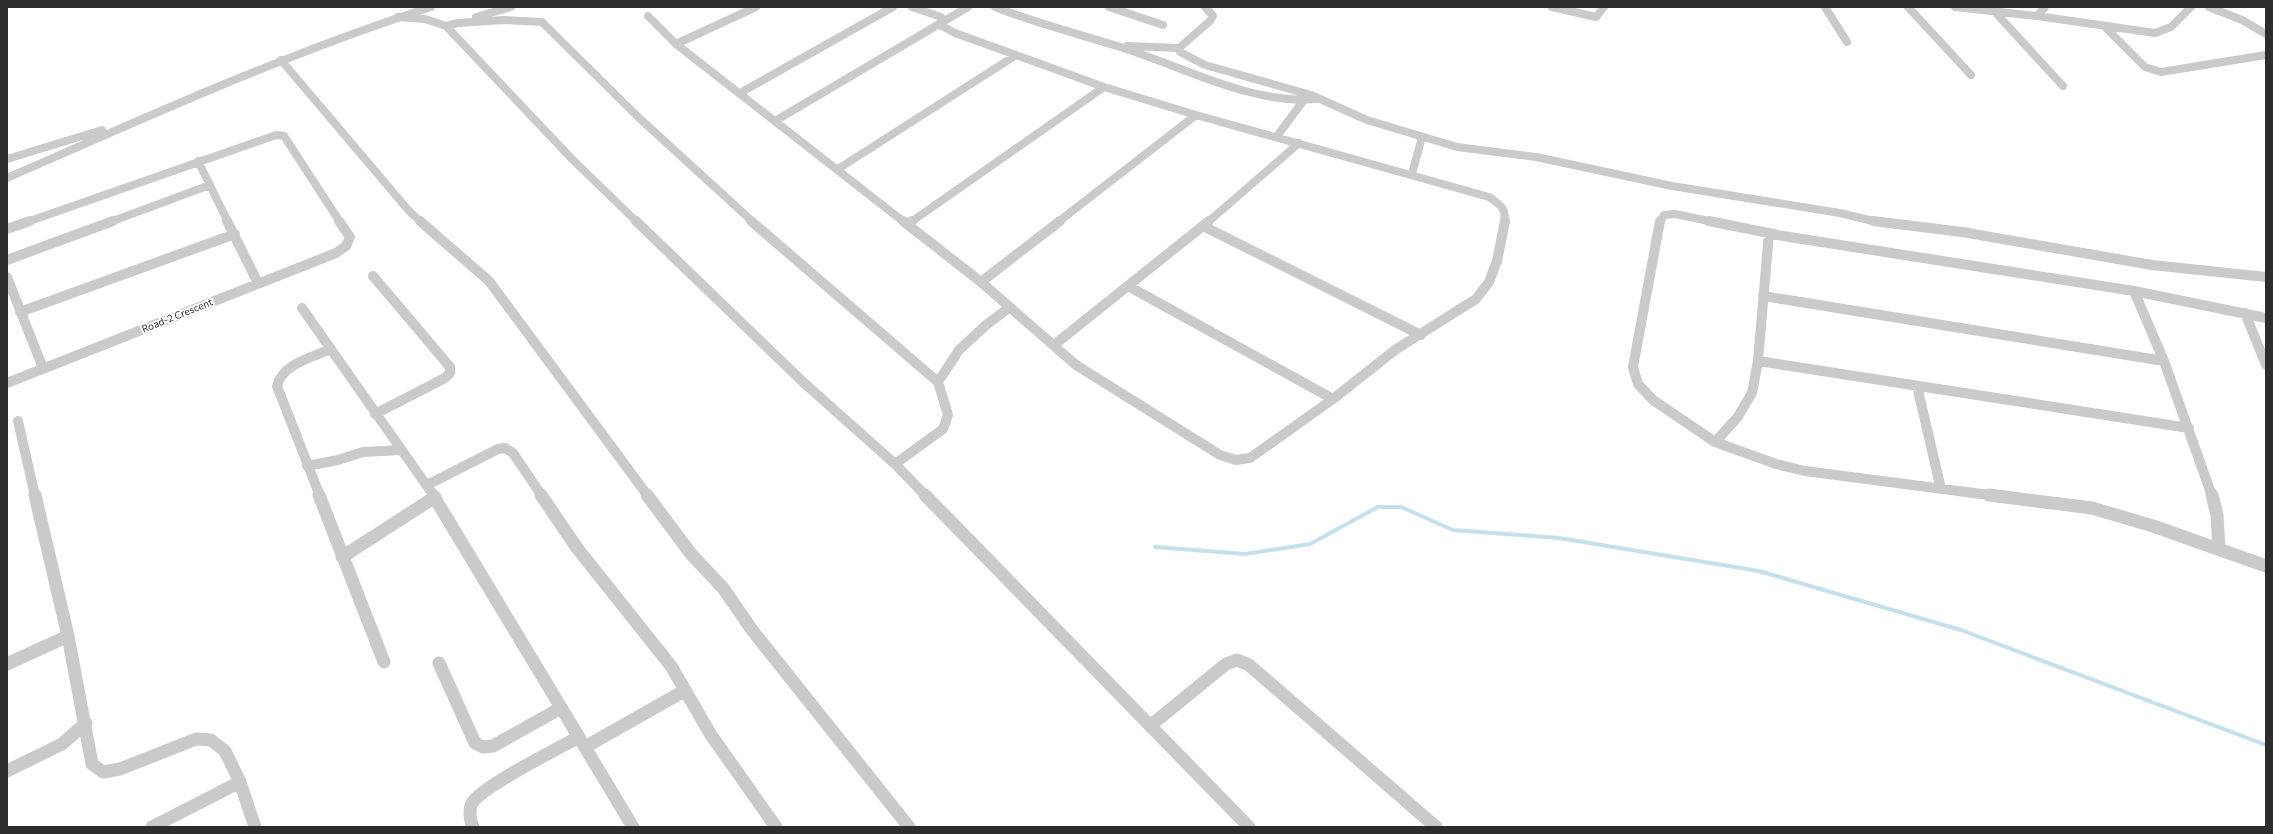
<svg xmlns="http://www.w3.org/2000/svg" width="2273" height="834" font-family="Commissioner,sans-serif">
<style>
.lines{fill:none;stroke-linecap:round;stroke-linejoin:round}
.stream{stroke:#c4e0ec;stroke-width:4}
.minor-far2{stroke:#cacaca;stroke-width:8}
.minor-far1{stroke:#cacaca;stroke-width:10}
.minor{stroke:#cacaca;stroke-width:13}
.labels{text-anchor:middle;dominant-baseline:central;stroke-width:4;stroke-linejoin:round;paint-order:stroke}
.street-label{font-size:10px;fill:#2d2d2d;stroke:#fff}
</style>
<rect width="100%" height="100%" fill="#fff"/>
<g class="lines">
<!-- stream -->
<path class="stream" d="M1155,547L1245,554L1310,544L1378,507H1401L1453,530L1559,538L1759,571L1961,630L2266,745"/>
<!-- minor-far2 -->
<path class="minor-far2" d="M912,7L941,17L940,25L955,33L1104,87L1196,115L1489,197C1499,204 1507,208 1504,222
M995,7C1035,23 1076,33 1117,46C1177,64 1251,105 1315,99
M1109,7L1163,25
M1552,7L1596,17L1604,7
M1825,7L1847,42
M1908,7L1971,75
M1955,7L2037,16L2045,7
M2209,7L2242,20L2266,34
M1994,11L2063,86
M648,16L676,44L904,222
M2037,16L2155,33L2171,27L2191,7
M398,17L425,19L446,26L458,23L504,20L542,22L637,116L753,222
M476,17L511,7
M446,26L572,159L637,222
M2104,26L2145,67L2161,72L2266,55
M676,44L756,7
M1127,46L1179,48
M1179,48L1180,52L1205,65L1311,95L1367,120L1457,147L1536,157L1672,186L1840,213L1877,222
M1179,48L1210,21L1213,16L1205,7
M281,60L409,211L421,222
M740,93L893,7
M775,121L968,7
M1277,136L1304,100
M7,159L102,130
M198,161L228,222
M838,169L1016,55
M1412,174L1422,137
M7,178C147,117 285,54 431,7
M27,222L276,135L284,136L340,222
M110,222L210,185
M911,222L1104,87
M1058,222L1196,115
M1208,222L1299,143
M1660,222L1664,215L1675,214L1714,222"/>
<!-- minor-far1 -->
<path class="minor-far1" d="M227,221L258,283
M420,221L489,281L648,496
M636,221L803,382L895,464L926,496
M751,221L938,382L948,415L943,429L895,464
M903,221L981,282L1076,365L1220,455L1236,460L1250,458L1333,399L1395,350L1476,299L1489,282L1497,261L1505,221
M1660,221L1633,367L1638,384L1653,400L1715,442L1776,464L1805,471L1997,496
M1709,221L1783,236L2134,291L2266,318
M1873,221L1962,232L2152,265L2266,277
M908,224L912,221
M1203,226L1421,335
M7,229L30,221
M7,260L113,221
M373,276L450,367V373L445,378L375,414
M7,277L43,368
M981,282L1060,221
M1128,286L1333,399
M2134,291L2164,361L2212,496
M1763,296L2164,361
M302,308L434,496
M20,312L235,234
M2245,313L2266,365
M1054,345L1209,221
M1758,361L2189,428
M938,382L959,350L986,325L1010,307
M7,383L336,253L346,246L350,237L339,221
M1917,386L1941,489
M18,421L35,496
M1715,442L1737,418L1752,393L1758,361L1769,233
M307,466L338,460L363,452L401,450
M427,485L498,449L505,448L513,453L542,496
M320,496L277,386C282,364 313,357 331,349"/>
<!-- minor -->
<path class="minor" d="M35,495L68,636L92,764L103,772L120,769L196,739L211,740L225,751L240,782L255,827
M319,495L384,662
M433,495L633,827
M541,495L577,548L671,666L711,735L776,827
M647,495L691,554L723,588L752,630L909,827
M925,495L1249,827
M1989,495L2092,508L2153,526L2266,566
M2212,495L2217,515L2219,548
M342,557L435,497
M439,663L475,743L483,747L493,746L561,708
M7,664L68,636
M1150,726L1226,664L1237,660L1249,665L1436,827
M585,747L684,691
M7,771L62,744L86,723
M152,827L240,782
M473,827C470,819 468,811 472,803C483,786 557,749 579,737"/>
</g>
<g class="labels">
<!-- street labels -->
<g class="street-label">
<text transform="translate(177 315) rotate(-22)">Road-2 Crescent</text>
</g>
</g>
<!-- border -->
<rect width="2273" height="834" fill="none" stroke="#2d2d2d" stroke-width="16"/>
</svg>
